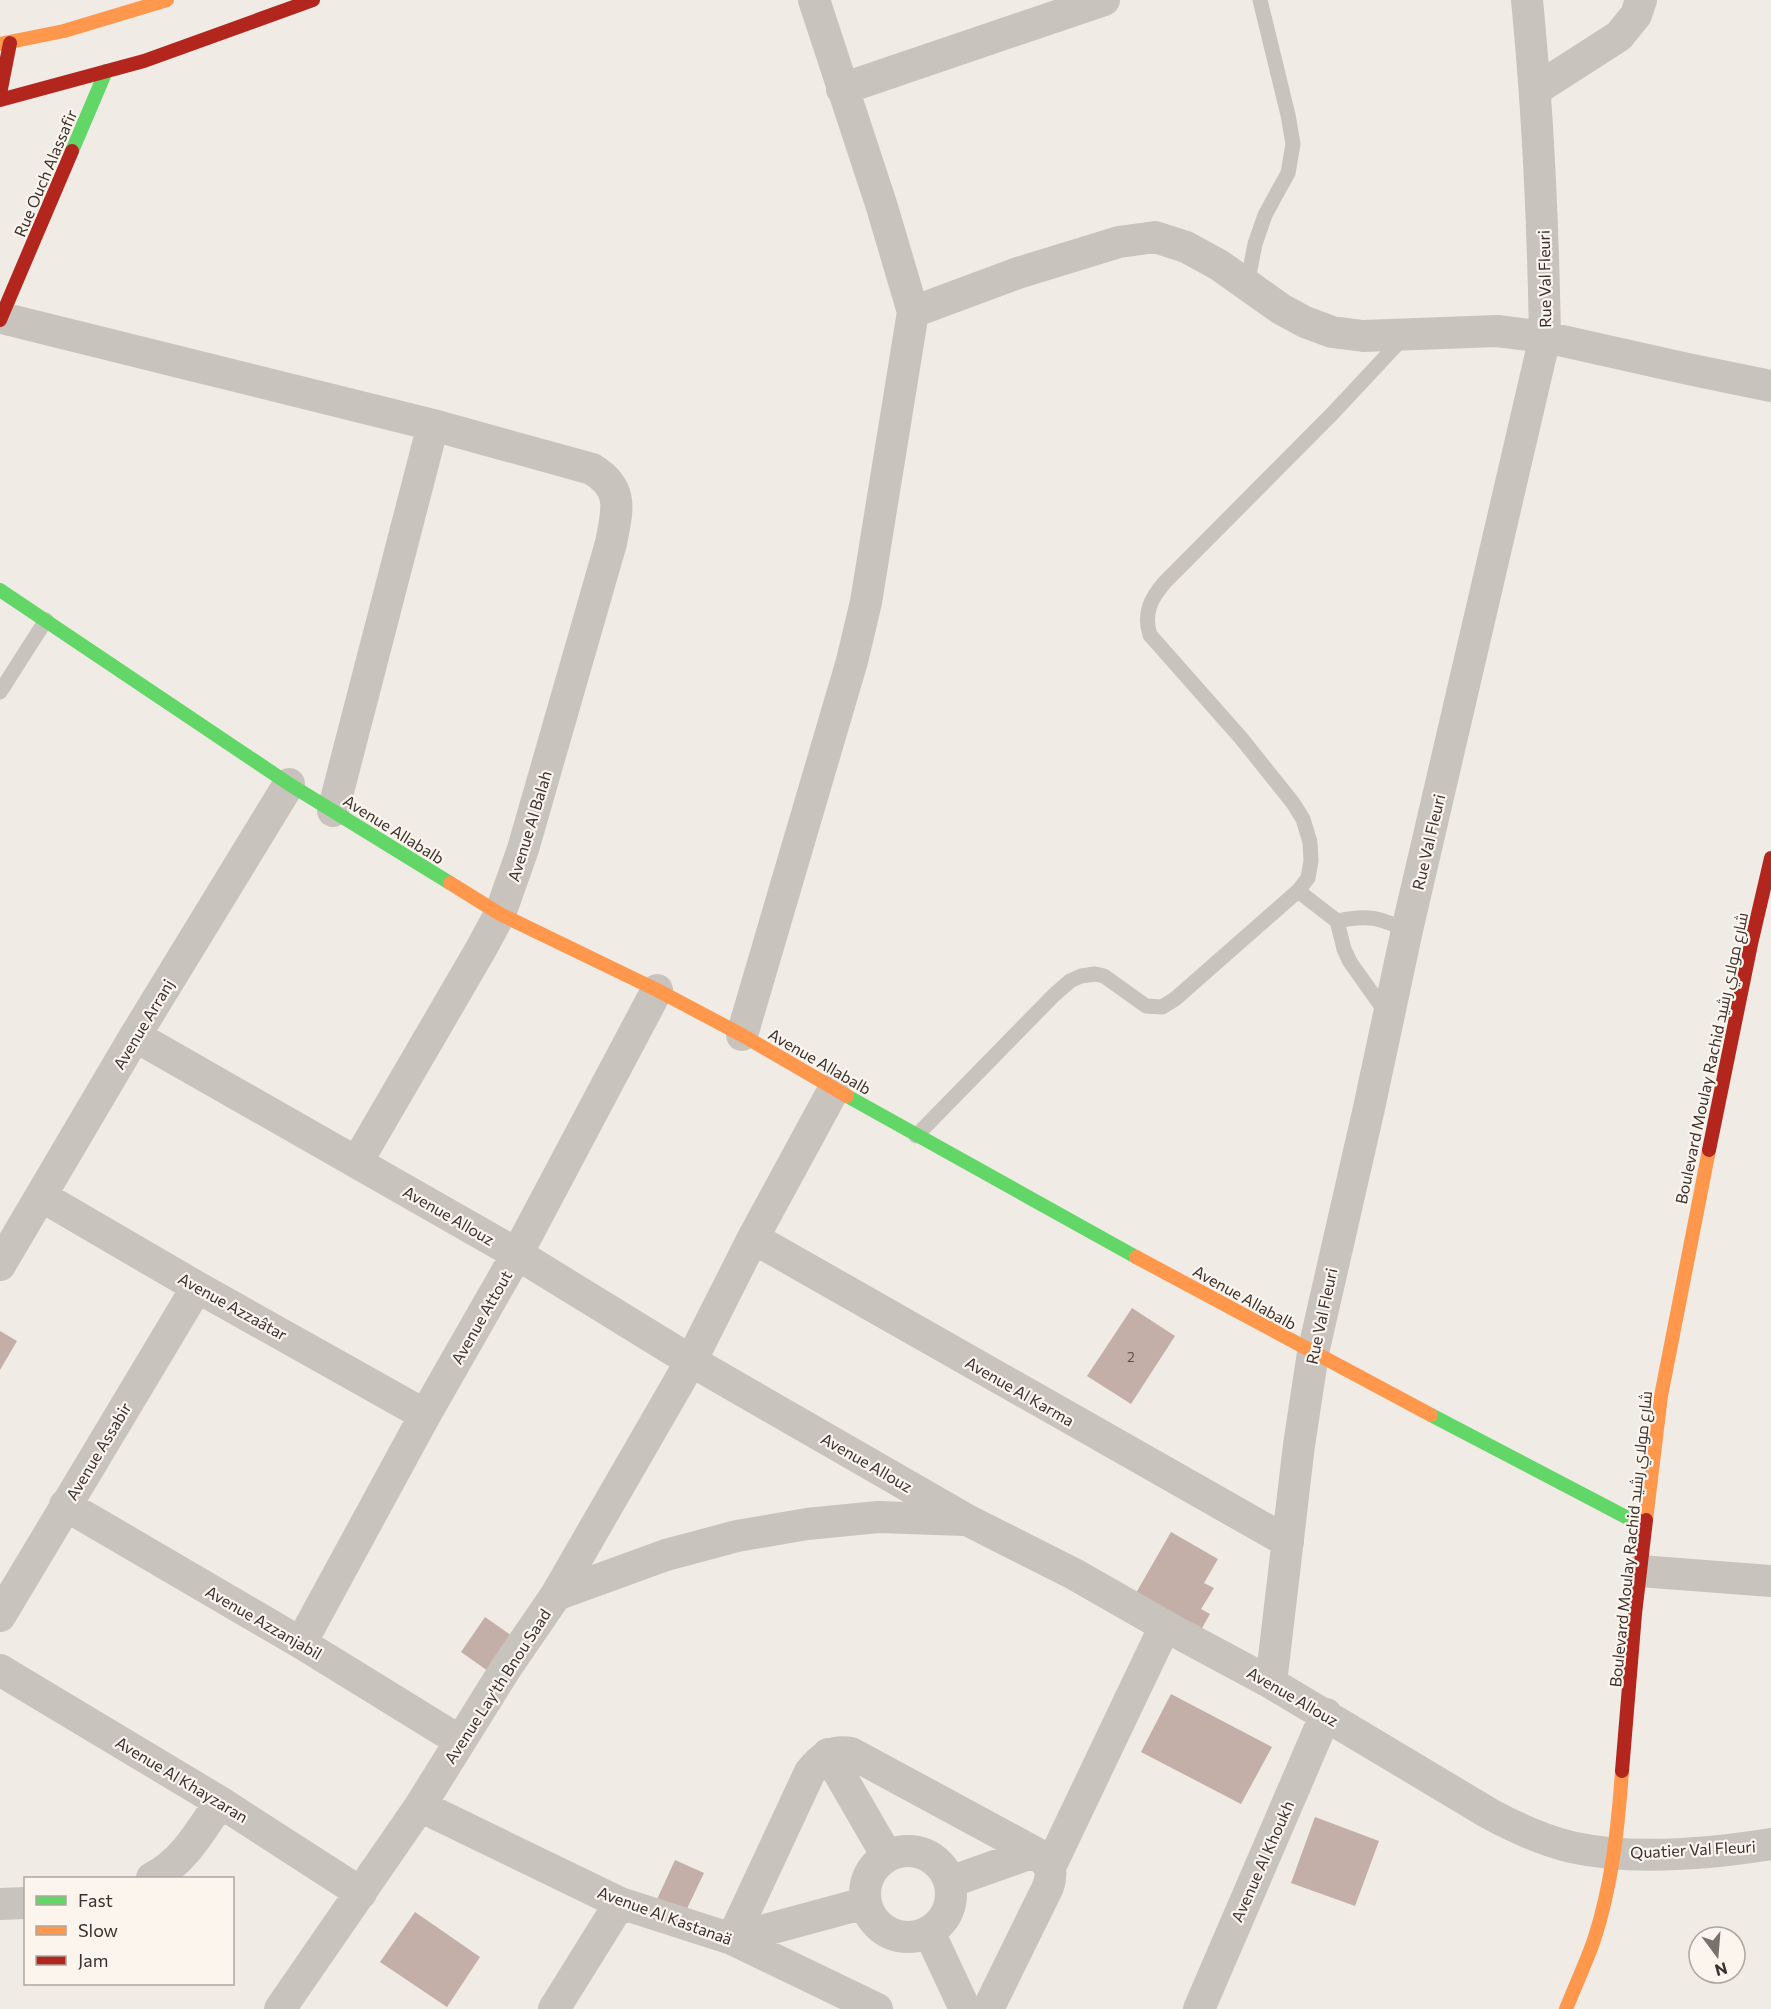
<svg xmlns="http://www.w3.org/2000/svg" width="1771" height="2009" font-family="Commissioner,Cairo,sans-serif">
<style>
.building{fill:#c3afa7}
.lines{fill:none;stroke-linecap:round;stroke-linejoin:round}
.lane{stroke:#c9c3be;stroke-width:15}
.street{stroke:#c9c3be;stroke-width:32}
.fast{stroke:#63d668;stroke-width:14}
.slow{stroke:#ff974d;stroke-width:14}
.jam{stroke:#b3261e;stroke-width:14}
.labels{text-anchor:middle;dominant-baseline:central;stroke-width:4.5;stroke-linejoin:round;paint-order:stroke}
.number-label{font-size:14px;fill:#5d504a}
.street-label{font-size:16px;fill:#3b302b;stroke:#fbf5ee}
</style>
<rect width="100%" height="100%" fill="#f0ebe5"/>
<!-- building -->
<path class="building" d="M1132,1308L1175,1336L1131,1404L1087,1376Z
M0,1331L17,1341L0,1370Z
M1171,1532L1218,1559L1204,1583L1214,1588L1201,1609L1210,1614L1197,1637L1132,1600Z
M485,1617L512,1636L488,1671L461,1652Z
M1171,1694L1272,1747L1241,1804L1141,1752Z
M1315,1817L1379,1841L1355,1906L1291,1883Z
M675,1860L704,1873L682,1919L654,1906Z
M415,1912L480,1957L447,2007L380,1962Z"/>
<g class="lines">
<!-- lane -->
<path class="lane" d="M1247,285L1255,244L1265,215L1288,173L1293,144L1288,115L1260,0
M0,692L46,620
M1298,891L1337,921L1344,949L1350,962L1387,1014
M1337,921C1368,914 1379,918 1407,930
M916,1136L1054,995L1070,981L1081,976L1095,974L1104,976L1146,1006L1162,1007L1175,999L1298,891L1308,878L1311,861L1310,842L1303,819L1293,803L1241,738L1150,635C1143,613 1151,598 1165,582L1332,414L1404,337"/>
<!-- street -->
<path class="street" d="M842,89L1104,0
M1535,90L1619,36L1636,15L1641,0
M913,312L1018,273L1119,242L1155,237L1186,247L1219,265L1281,309L1305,322L1332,332L1363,336L1497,331L1545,337L1688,369L1771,386
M2,318L433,425L592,469C625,489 617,511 611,543L523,849L500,914L481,949L357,1162
M333,811L433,425
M742,1035L852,661L866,602L913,312L882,207L814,0
M135,1036L517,1254L691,1361L969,1521L1074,1574L1165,1626L1271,1683L1490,1814C1516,1828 1542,1840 1571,1847C1633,1861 1708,1854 1771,1844
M41,1196L197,1287L425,1415
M753,1238L1288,1542
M0,1265L135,1036L289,784
M65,1505L301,1643L460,1741
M1640,1571L1771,1581
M556,1595L691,1361L753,1238L834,1089
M0,1616L197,1287
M301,1643L425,1415L517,1254L657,990
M0,1670L220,1802L361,1893
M1271,1683L1299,1445L1313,1353L1369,1108L1407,930L1545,337C1543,224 1538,112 1527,0
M828,1754L887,1856
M420,1806L620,1903L732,1939L877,2009
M865 1894a43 43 0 1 1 86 0a43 43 0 1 1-86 0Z
M1050,1867L1165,1626
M152,1878C183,1863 201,1830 220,1802
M950,1882L1034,1852
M0,1904L26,1903
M929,1932L965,2009
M732,1939L810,1772C822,1757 832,1750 851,1753L1034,1852C1049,1863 1054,1868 1048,1887L988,2009
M732,1939L865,1903
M280,2009L420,1806L506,1668L556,1595L666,1555L737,1536L807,1524L878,1517L965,1520
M554,2009L620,1903
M1199,2009L1326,1714"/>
<!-- fast -->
<path class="fast" d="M72,151L106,71
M0,590L289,784L450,883
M847,1096L1136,1257
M1431,1415L1645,1527"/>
<!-- slow -->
<path class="slow" d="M0,44L64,31L167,0
M450,883L500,914L657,990L742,1035L847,1096
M1136,1257L1431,1415
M1646,1520L1661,1396L1709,1150
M1566,2009C1575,1986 1586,1963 1594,1940C1612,1885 1618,1828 1622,1771"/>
<!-- jam -->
<path class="jam" d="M0,94L10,43
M0,100L144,61L313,0
M0,320L72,151
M1709,1150L1751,944L1771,858
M1622,1771L1635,1614L1646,1520"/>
</g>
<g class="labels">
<!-- number labels -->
<g class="number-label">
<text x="1131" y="1356">2</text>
</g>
<!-- street labels -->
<g class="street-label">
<text transform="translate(45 173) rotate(-67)">Rue Ouch Alassafir</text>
<text transform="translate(1544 279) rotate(-91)">Rue Val Fleuri</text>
<text transform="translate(529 826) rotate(-73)">Avenue Al Balah</text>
<text transform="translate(394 829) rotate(32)">Avenue Allabalb</text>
<text transform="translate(1428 842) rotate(-77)">Rue Val Fleuri</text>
<text transform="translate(143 1024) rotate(-59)">Avenue Arranj</text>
<text transform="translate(1711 1058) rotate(-78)">Boulevard Moulay Rachid شارع مولاي رشيد</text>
<text transform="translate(820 1061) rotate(30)">Avenue Allabalb</text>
<text transform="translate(449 1215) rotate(30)">Avenue Allouz</text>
<text transform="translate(1245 1297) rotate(29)">Avenue Allabalb</text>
<text transform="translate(233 1306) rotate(29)">Avenue Azzaâtar</text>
<text transform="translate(1321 1316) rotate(-78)">Rue Val Fleuri</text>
<text transform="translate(481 1317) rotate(-60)">Avenue Attout</text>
<text transform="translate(1020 1391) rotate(30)">Avenue Al Karma</text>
<text transform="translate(98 1451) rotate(-59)">Avenue Assabir</text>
<text transform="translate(867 1462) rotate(30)">Avenue Allouz</text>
<text transform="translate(1630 1539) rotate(-84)">Boulevard Moulay Rachid شارع مولاي رشيد</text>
<text transform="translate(264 1622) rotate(30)">Avenue Azzanjabil</text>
<text transform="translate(497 1686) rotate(-57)">Avenue Lay'th Bnou Saad</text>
<text transform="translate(1293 1696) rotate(30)">Avenue Allouz</text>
<text transform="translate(182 1779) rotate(31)">Avenue Al Khayzaran</text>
<text transform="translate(1693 1849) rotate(-3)">Quatier Val Fleuri</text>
<text transform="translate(1262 1861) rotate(-66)">Avenue Al Khoukh</text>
<text transform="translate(665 1915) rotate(20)">Avenue Al Kastanaä</text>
</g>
</g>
<!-- legend -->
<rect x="24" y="1877" width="210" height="108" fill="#fbf5ee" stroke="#aea6a0" stroke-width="1.5"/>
<rect x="36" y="1896" width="30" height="9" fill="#63d668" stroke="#aea6a0" stroke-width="1.5"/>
<text x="78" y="1907" font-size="18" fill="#3b302b">Fast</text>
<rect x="36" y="1926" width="30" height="9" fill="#ff974d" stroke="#aea6a0" stroke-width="1.5"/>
<text x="78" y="1937" font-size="18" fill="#3b302b">Slow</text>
<rect x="36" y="1956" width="30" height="9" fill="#b3261e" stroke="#aea6a0" stroke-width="1.5"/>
<text x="78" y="1967" font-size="18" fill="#3b302b">Jam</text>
<!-- north arrow -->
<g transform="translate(1717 1955) rotate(164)"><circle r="28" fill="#fbf5ee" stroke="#aea6a0" stroke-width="1.5"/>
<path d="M0-4.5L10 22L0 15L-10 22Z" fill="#7a716c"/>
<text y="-9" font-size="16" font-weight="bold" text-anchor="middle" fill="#3b302b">N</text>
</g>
</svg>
